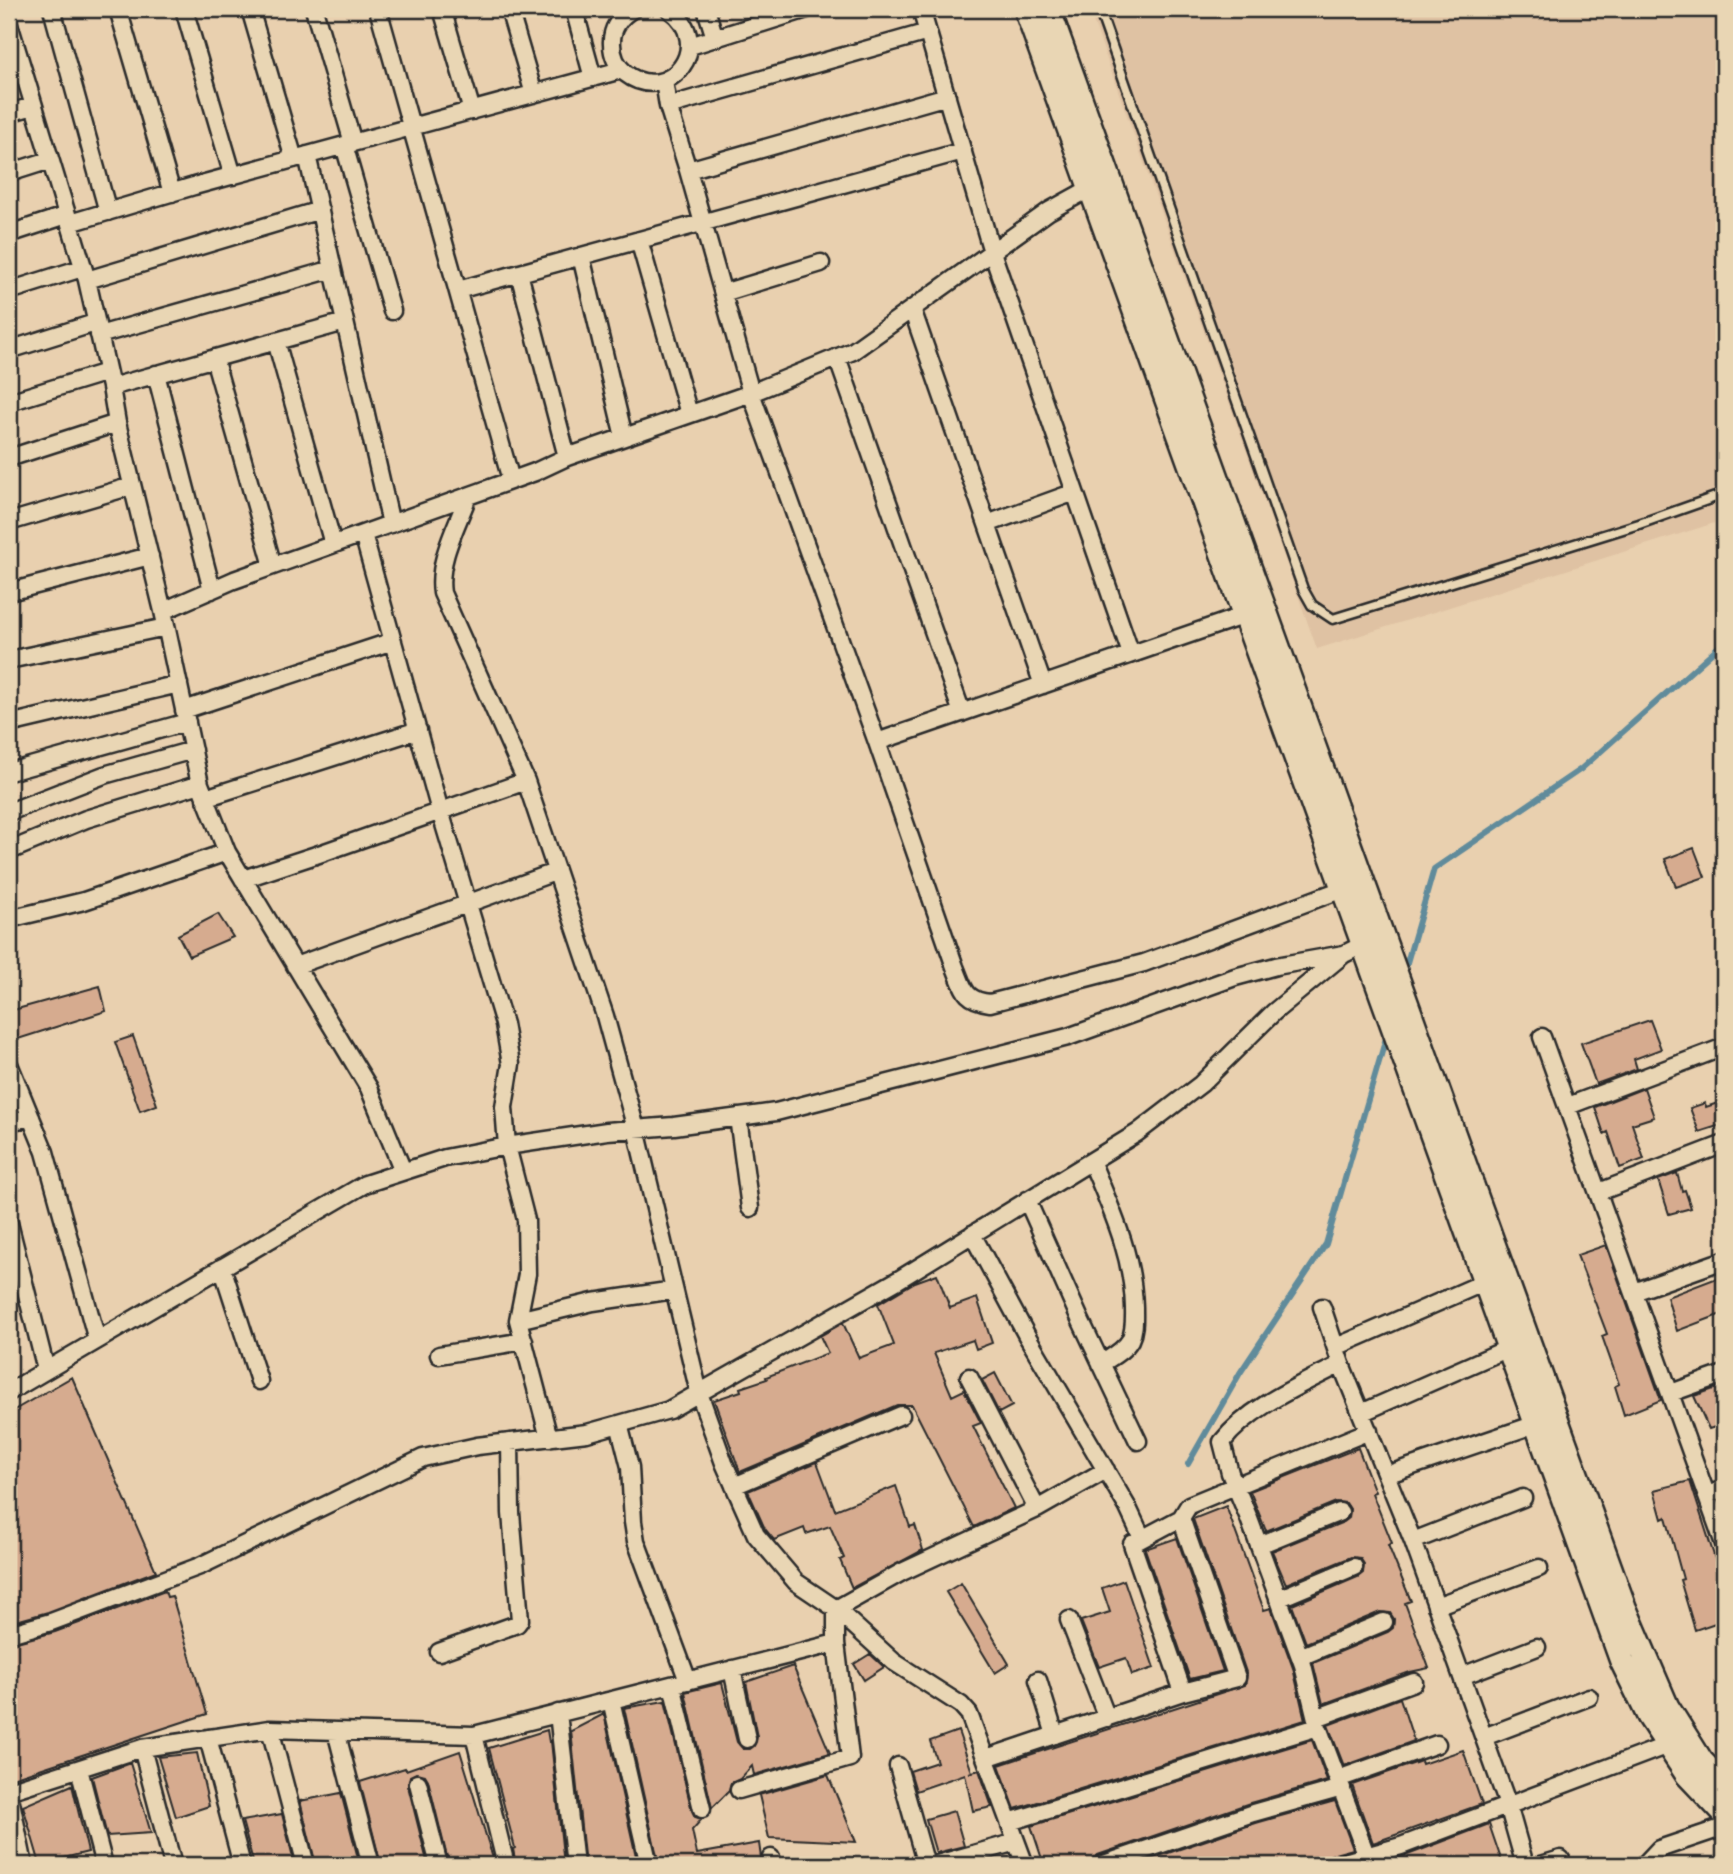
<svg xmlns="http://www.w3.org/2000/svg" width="1733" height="1874" font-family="Pangolin,sans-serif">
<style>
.built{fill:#dfc2a3}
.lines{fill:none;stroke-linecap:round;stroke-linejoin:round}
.stream{stroke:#608b9b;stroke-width:6}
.building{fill:#d6ab8f;stroke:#2b2b2b;stroke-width:2}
.lane-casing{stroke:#2b2b2b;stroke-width:13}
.street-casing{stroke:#2b2b2b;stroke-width:21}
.secondary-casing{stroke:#2b2b2b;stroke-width:28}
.lane{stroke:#e9d6b4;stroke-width:8}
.street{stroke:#e9d6b4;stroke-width:16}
.secondary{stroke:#e9d6b4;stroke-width:23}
</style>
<rect width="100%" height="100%" fill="#e9d0af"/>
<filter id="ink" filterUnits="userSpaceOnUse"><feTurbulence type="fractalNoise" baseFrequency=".0143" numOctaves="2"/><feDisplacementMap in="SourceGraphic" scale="14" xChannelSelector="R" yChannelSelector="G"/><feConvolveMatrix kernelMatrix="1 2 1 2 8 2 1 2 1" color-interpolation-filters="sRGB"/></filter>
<g filter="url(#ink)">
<!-- built -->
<path class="built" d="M1089,9H1724V520L1317,649Z"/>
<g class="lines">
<!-- stream -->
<path class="stream" d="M1404,973L1434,869L1581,769L1724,642
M1188,1464L1240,1373L1326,1244L1388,1031"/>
</g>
<!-- building -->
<path class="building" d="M1694,848L1705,877L1676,887L1665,859Z
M218,914L233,937L189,956L178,935Z
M100,986L106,1011L18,1039L10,1011Z
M1650,1020L1661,1049L1634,1059L1637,1069L1596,1084L1581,1043Z
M133,1036L157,1105L140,1111L115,1042Z
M1644,1088L1654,1117L1632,1124L1644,1159L1620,1168L1608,1132L1604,1134L1595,1107Z
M1724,1101V1124L1699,1132L1690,1108L1705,1103L1706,1107Z
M1677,1173L1682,1191L1685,1190L1691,1208L1669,1214L1658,1180Z
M1606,1245L1661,1400L1624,1415L1615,1386L1619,1384L1602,1336L1607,1334L1577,1255Z
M937,1274L950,1308L977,1298L992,1343L976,1349L973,1340L934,1353L952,1396L964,1390L981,1423L973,1426L1014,1508L974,1527L912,1405H897L740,1472L714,1400L741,1391L740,1388L767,1379L766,1377L828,1353L820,1336L843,1323L859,1358L894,1345L878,1304L915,1282Z
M1717,1278L1724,1299V1313L1677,1331L1667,1297Z
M995,1373L1012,1406L999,1413L982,1380Z
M72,1377L156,1571L48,1612L9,1623V1413Z
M1722,1386L1724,1391V1424L1709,1429L1694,1396Z
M1358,1448L1375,1492L1372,1493L1392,1543L1388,1545L1411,1601L1405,1603L1429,1668L1410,1672L1323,1704L1313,1663L1388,1632L1393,1628L1394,1619L1390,1613L1380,1612L1306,1643L1292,1605L1358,1577L1363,1573L1364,1564L1360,1558L1351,1557L1286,1584L1272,1551L1344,1522L1349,1518L1350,1509L1346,1503L1336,1502L1266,1531L1250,1491Z
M817,1462L835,1510L896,1486L910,1527L915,1525L923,1550L852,1588L840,1560L844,1558L830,1526L806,1534L804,1528L774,1540L765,1529L748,1491Z
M1690,1481L1717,1565L1720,1563L1724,1575V1620L1695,1630L1680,1580L1683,1579L1666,1517L1662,1519L1654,1490Z
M1226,1506L1264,1610L1271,1608L1293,1668L1305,1720L1015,1809L999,1765L1245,1685L1247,1675L1193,1519Z
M1177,1538L1223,1671L1190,1679L1145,1549Z
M1124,1580L1154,1668L1132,1675L1126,1658L1099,1667L1081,1621L1110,1612L1102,1588Z
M961,1583L1009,1664L995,1673L946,1592Z
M165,1591L167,1597L172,1596L207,1714L9,1779V1644L55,1632Z
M870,1654L884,1667L864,1680L854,1664Z
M793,1666L830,1753L754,1775L752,1766L740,1779L731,1783L729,1791L712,1808L685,1692L722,1683L737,1742L743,1749H750L754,1746L757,1737L746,1682Z
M1400,1698L1414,1741L1344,1766L1328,1725Z
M665,1701L692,1811L695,1817L702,1819L692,1830L697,1854L759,1843L762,1865H659L624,1708Z
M604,1714L638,1865H585L571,1731Z
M547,1730L549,1742L551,1741L564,1865H516L513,1849L515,1848L489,1748Z
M958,1731L972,1772L969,1773L979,1770L992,1807L973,1811L965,1774L916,1791L910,1771L937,1762L930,1741Z
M1312,1740L1327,1781L1250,1803L1098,1855L1093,1859L1091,1865H1044L1031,1826Z
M1463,1750L1482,1804L1373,1843L1352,1785L1421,1761L1422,1764Z
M460,1751L495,1865H449L428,1780L425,1775L416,1773L410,1776L408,1786L428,1865H381L360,1782L405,1768L406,1770Z
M197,1753L209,1806L176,1817L158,1757Z
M130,1763L151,1833L107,1836L92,1777Z
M828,1775L856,1842L769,1838L759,1795Z
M72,1785L88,1852L40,1864L23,1806Z
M341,1793L359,1862L343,1865H316L300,1801Z
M1335,1801L1353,1849L1331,1855L1326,1858L1324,1865H1311L1310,1859L1292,1865H1133L1256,1823Z
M954,1811L964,1846L936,1853L926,1819Z
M282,1814L295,1865H254L242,1821Z
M1489,1824L1503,1865H1373L1405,1856Z"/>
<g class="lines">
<defs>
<path id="lane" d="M1099,9L1303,589L1312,605L1333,619L1639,524L1724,494"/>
<path id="street" d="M52,9L108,212
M118,9L172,193
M184,9L233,176
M250,9L294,159
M314,9L353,143
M378,9L511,480
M442,9L472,111
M509,9L534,94
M574,9L593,78
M633,9C620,16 611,29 612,44C612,55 617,66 625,73C669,107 717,44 669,9
M706,9L715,38
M921,9L992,252L1131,654
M9,24L87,280L111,387L117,423L163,611L200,784L227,852L369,1088L403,1171
M690,46L807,9
M664,81L668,106L688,170L751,393L877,742L955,967C964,989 964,1000 990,1003L1144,963L1343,889
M668,106L928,32
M9,113L33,106
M344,145L392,311
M307,155L391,524
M688,170L947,96
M9,173L50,160
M70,223L194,186L621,70
M9,234L67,215
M639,240L689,414
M581,256L624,437
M519,273L567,457
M87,280L320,210
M458,290L963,151
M9,291L82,268
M723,293L821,263
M912,309L1043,685
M99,335L333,269
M276,341L333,544
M9,350L95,323
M837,357L962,713
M214,358L273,566
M156,374L212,590
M111,387L345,322
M9,402L107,372
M9,458L117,423
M468,496C457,526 437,561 442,593L526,781
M9,522L132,486
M987,524L1075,492
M363,534L440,811L504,1024L511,1064L504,1107L507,1146L526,1220L527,1274L518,1320L549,1438
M9,592L150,556
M163,611L234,580L535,472L567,457L751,393L853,351L1049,211L1098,184
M9,660L166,627
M184,710L393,641
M9,724L179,684
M877,742L1245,615
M9,772L187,722
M205,798L418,730
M9,812L104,775L193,750
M9,851L86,819L200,784
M243,879L319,854L526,781L605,1016L636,1129L699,1393L724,1463L756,1535L796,1582L836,1609L894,1662L961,1705L969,1714L1025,1865
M9,919L84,901L227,852
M295,966L555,872
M1542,1037L1724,1544
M9,1064L45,1152L97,1340
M1568,1106L1724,1047
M738,1117L750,1208
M9,1122L31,1117
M1092,1163C1112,1211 1133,1255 1134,1308C1134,1319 1135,1330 1130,1340C1124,1351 1111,1357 1101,1364
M1599,1192L1724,1144
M1027,1200L1080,1319L1138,1441
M9,1223L46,1370
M972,1234L1027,1336L1128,1508L1142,1538
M222,1267L259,1381
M1634,1292L1724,1260
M1322,1307L1341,1364L1413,1541L1508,1805L1525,1865
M518,1320L593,1302L674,1290
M1336,1347L1485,1282
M439,1355L524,1341
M1341,1364C1301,1385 1250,1406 1222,1442L1230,1473L1248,1516L1303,1665L1318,1727L1367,1857
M969,1377L1037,1509
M9,1392L365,1184L445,1158L507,1146L607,1131L674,1126L776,1112L1068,1037L1235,977L1276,966L1344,954
M1671,1393L1724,1374
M1361,1413L1509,1348
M619,1424L630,1467L633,1522L636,1541L688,1681
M1386,1475L1536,1424
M734,1486L901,1415
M1707,1495L1724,1489
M1413,1541L1523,1498
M1259,1545L1340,1512
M1278,1599L1354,1567
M1436,1606L1539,1568
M1069,1620L1107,1718
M9,1634L51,1622L200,1566L423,1458L477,1446L587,1433L669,1410L898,1280L1137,1133L1201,1084L1274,1012L1344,954L1373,940
M439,1652L517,1624L520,1620L511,1513L510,1442
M1300,1657L1384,1622
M732,1669L747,1739
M1462,1676L1537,1647
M1038,1680L1055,1735
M672,1685L702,1809
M1183,1692L1132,1544L1181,1518L1189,1505L1369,1431
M611,1700L649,1865
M558,1713L575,1865
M1316,1718L1414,1682
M270,1729L306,1865
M336,1731L371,1865
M474,1735L506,1865
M1484,1737L1589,1697
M208,1738L242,1865
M142,1748L173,1865
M986,1758L1183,1692L1237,1678L1181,1518
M898,1766L926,1865
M79,1769L104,1865
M1338,1779L1437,1744
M418,1783L439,1865
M739,1790L850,1758L836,1643V1609L902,1572L1037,1509L1106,1470
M9,1791L142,1748L270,1729L474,1735L836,1643
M9,1792L24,1865
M1009,1822L1318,1727
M771,1858L773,1865
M934,1865L1016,1842
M1101,1865L1253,1813L1342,1788
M1334,1865L1401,1846L1668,1745
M1541,1865L1561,1859
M1644,1865L1659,1849L1724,1827"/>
<path id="secondary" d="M1026,9L1622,1661L1649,1716L1687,1774L1724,1813
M1048,9L1624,1607L1667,1707L1701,1761L1724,1785"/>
</defs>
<!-- lane casing -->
<use href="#lane" class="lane-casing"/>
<!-- street casing -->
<use href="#street" class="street-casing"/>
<!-- secondary casing -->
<use href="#secondary" class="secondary-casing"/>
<!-- lane -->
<use href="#lane" class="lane"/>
<!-- street -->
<use href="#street" class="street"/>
<!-- secondary -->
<use href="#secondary" class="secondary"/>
</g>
</g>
<!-- margin -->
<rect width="1733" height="1874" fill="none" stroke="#e9d6b4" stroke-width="35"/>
<rect x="18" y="18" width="1698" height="1839" fill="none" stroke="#2b2b2b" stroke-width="2.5" filter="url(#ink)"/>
</svg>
